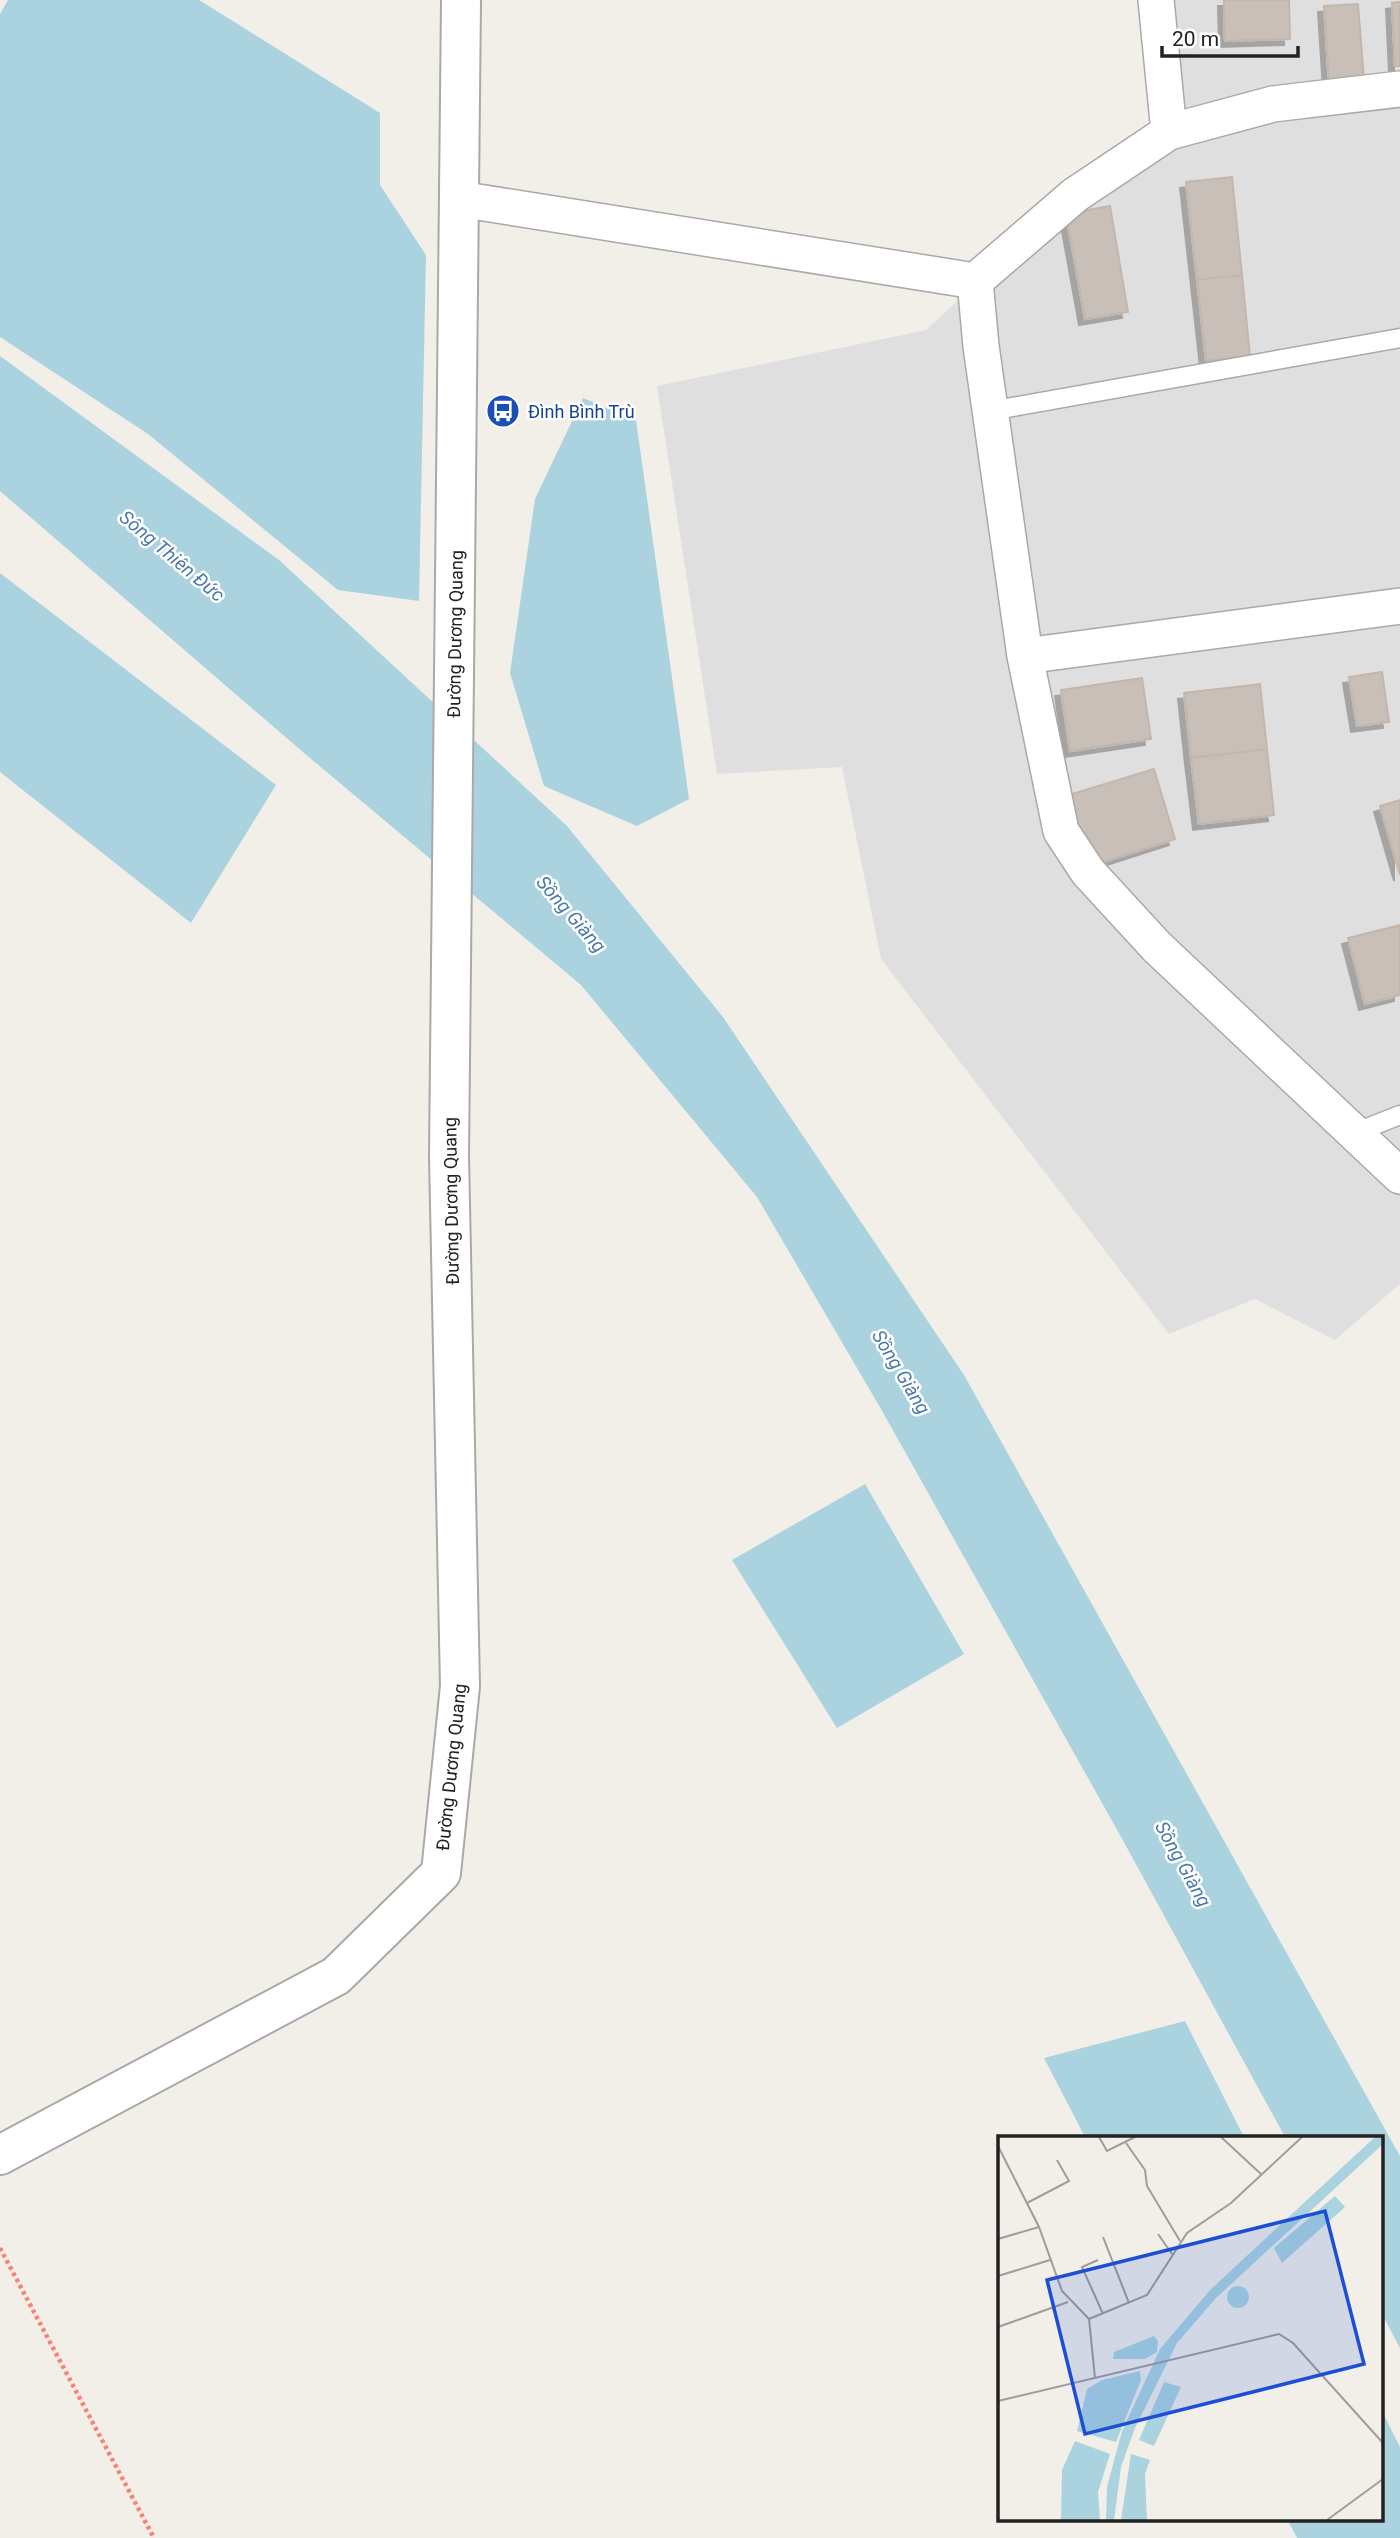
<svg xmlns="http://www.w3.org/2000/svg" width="1400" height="2538" font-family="Roboto,sans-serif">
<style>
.residential{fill:#e0dfdf}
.water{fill:#aad3df}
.building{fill:#c7bfb8;stroke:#c4b6ab;stroke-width:2;filter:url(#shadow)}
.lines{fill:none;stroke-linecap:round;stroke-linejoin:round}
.service-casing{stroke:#a9a9a9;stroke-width:21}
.minor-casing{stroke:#a9a9a9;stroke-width:38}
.tertiary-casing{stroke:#a9a9a9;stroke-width:42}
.path{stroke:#fa8072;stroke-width:4.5;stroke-dasharray:3.5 3.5;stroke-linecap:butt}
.service{stroke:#fff;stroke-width:18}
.minor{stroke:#fff;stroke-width:35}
.tertiary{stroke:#fff;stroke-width:38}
.labels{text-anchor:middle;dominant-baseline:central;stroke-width:5;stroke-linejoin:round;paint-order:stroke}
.transit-label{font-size:18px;fill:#164399;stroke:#fff;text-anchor:start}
.street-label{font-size:18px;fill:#222;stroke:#fff}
.water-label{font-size:19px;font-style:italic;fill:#4a7aab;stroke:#fff}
.inset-road{fill:none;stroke:#9f9d99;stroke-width:2}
.view{fill:#1d4ed8;fill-opacity:0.15;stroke:#1d4ed8;stroke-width:3.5}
.inset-edge{fill:none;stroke:#222;stroke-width:3.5}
</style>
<defs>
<filter id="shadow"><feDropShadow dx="-6" dy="6" stdDeviation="0" flood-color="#0004"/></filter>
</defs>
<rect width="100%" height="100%" fill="#f2efe9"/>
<!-- residential -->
<path class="residential" d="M1172,0H1400V1284L1335,1340L1255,1299L1169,1334L881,959L842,767L717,774L657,386L926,330L1176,100Z"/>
<!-- water -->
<path class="water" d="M8,0H199L380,113V185L426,255L419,601L338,590L148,434L0,337V14Z
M0,356L279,560L567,826L723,1017L964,1375L1400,2156V2348L1381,2312V2137H1285L1120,1835L881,1409L757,1197L581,985L304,753L0,491Z
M583,398L636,420L689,799L637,826L544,786L510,673L535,499Z
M0,573L276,785L191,923L0,772Z
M865,1484L964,1654L837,1728L732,1560Z
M1185,2021L1244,2137H1085L1044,2058Z
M1381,2409L1400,2447V2538H1297L1287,2519H1381Z"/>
<!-- building -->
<path class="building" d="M1224,0H1289L1290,39L1225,41Z
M1400,2V66H1395L1392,3Z
M1358,4L1364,80L1329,83L1324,6Z
M1232,177L1242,275L1197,280L1186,182Z
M1110,206L1128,312L1085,319L1066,214Z
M1242,275L1250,356L1206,361L1197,280Z
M1382,672L1389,722L1357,726L1349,677Z
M1142,678L1151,739L1070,751L1061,690Z
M1260,684L1267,749L1191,758L1184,693Z
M1267,749L1274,815L1199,824L1191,758Z
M1154,769L1175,839L1091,866L1069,795Z
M1400,800V875L1380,806Z
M1400,925V995L1365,1004L1348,938Z"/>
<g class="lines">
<defs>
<path id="service" d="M990,411L1400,338
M1354,1133L1400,1115"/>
<path id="minor" d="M1156,0L1169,132
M459,199L975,281L1075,195L1169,132L1273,104L1400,89
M975,281L981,346L1025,656L1061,831L1088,872L1157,947L1400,1176
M1025,656L1400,606"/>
<path id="tertiary" d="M0,2155L336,1976L441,1873L460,1686L449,1156L461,0"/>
</defs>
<!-- service casing -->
<use href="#service" class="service-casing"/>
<!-- minor casing -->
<use href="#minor" class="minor-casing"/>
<!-- tertiary casing -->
<use href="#tertiary" class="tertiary-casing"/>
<!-- path -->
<path class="path" d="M0,2248L154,2538"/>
<!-- service -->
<use href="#service" class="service"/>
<!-- minor -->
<use href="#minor" class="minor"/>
<!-- tertiary -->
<use href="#tertiary" class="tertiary"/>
</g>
<!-- icons -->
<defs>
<symbol id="bus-disc" viewBox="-11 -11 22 22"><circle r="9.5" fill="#1a4fb4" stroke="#fff"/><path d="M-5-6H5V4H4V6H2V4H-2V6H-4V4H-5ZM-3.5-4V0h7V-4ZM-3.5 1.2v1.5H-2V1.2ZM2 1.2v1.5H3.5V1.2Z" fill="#fff"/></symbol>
</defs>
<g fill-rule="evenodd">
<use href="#bus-disc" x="484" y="392" width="38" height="38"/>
</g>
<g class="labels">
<!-- transit labels -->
<g class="transit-label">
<text x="528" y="411">Đình Bình Trù</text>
</g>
<!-- street labels -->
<g class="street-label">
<text transform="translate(455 634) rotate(-89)">Đường Dương Quang</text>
<text transform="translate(451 1201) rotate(-91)">Đường Dương Quang</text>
<text transform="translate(451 1767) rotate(-84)">Đường Dương Quang</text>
</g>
<!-- water labels -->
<g class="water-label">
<text transform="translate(172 556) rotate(40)">Sông Thiên Đức</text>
<text transform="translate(571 914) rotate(49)">Sồng Giàng</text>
<text transform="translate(901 1372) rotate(59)">Sồng Giàng</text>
<text transform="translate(1183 1864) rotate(61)">Sồng Giàng</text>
</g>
</g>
<!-- overview -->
<g transform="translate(998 2136)">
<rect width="385" height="385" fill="#f2efe9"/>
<path d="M377,1H385V8L218,162L179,207L137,292L123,331L116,384H108L109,351L124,295L162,213L212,154ZM337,60L347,71L284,127L276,112ZM229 161a11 11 0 1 1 22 0a11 11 0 1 1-22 0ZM156,200L160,205L159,216L147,223H115L116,216ZM142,235L143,244L118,306L79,295L89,253L104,244ZM166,246L183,251L156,310L141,304ZM77,305L112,318L100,356L102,384H63L64,334ZM133,318L152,324L147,338L149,384H123Z" fill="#aad3df"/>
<path class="inset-road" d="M101,1L109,15L137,1M223,1L264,39M128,7L147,34L149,50L182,105M0,10L41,91L64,155L91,183L97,242M29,67L71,45L59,24M160,98L174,118M105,101L131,167M0,103L41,91M100,124L84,131L105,178M0,140L52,124M91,183L149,159L189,97L233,67L304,1M0,191L70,166M0,265L281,198L295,207L385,307M329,384L385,343"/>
<path class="view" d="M327,75L366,228L87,298L49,144Z"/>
<rect width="385" height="385" class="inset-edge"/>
</g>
<!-- scale -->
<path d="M1162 46v10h136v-10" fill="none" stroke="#222222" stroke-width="3.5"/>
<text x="1172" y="46" font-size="21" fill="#222222" stroke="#ffffff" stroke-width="5" paint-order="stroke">20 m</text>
</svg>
